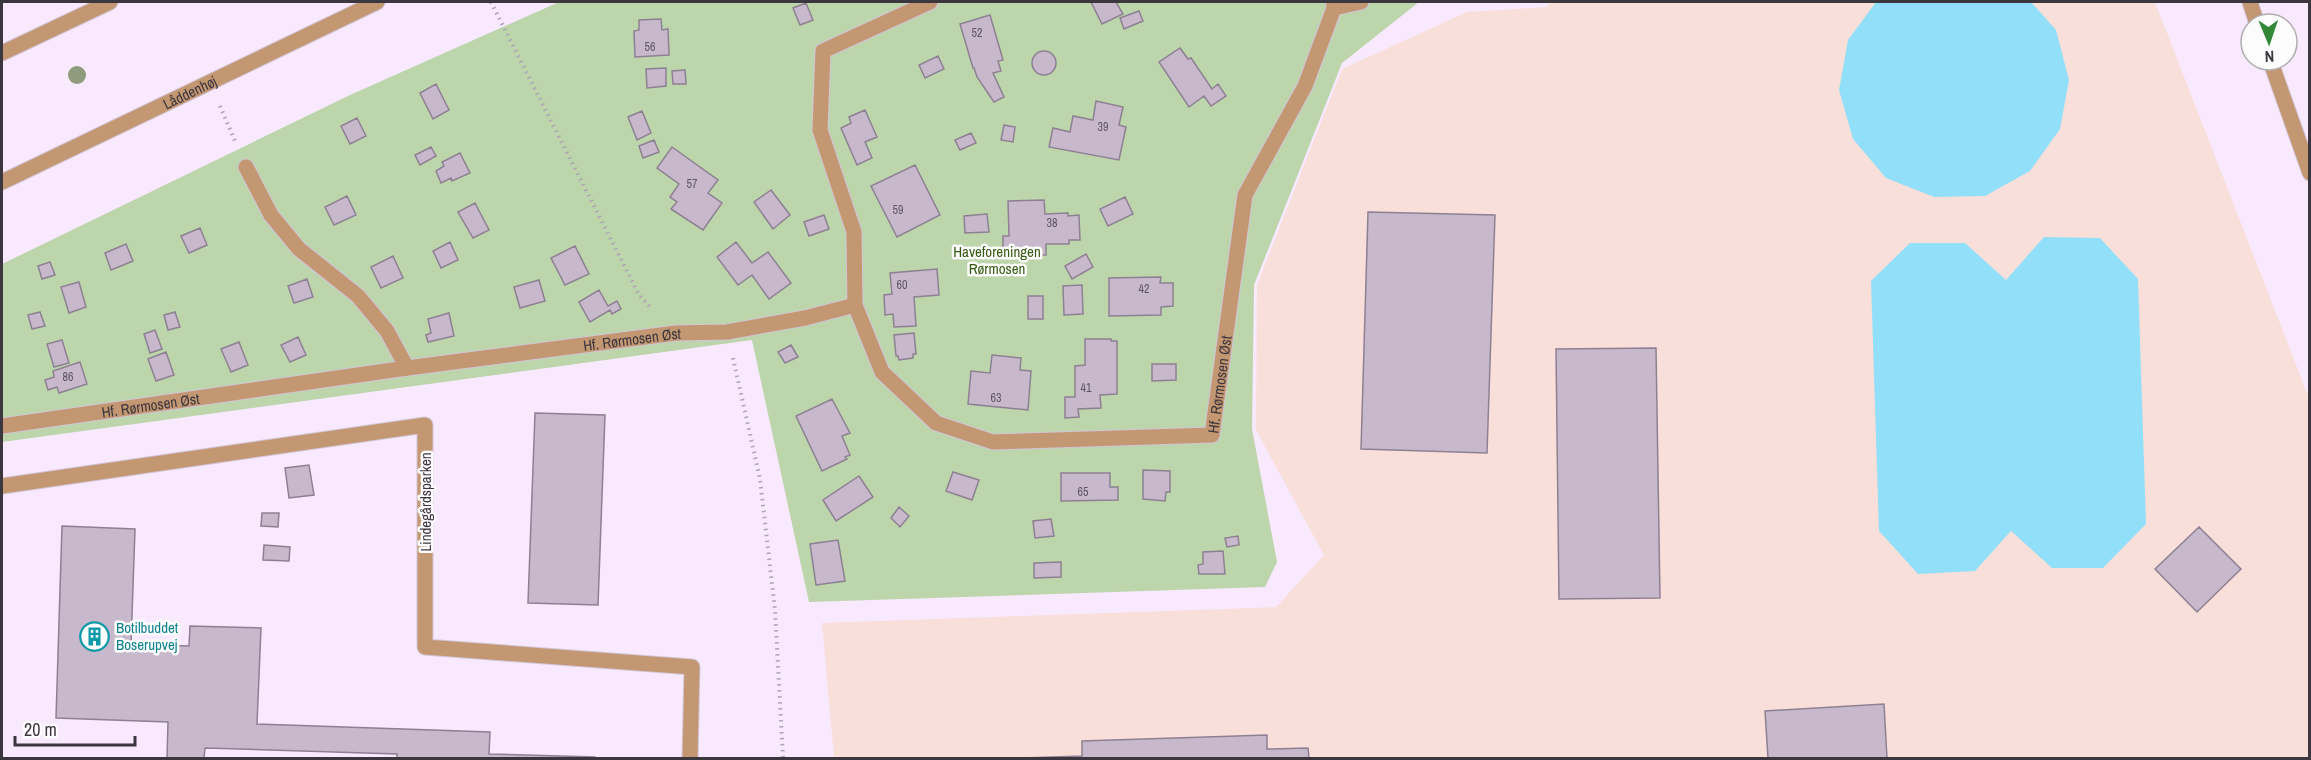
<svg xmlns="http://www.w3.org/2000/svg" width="2311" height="760" font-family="'Archivo Narrow',sans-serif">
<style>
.industrial{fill:#f9dfd9}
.green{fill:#bcd5ab}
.water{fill:#92dff9}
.building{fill:#c7b8cc;stroke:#8e8093;stroke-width:1.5}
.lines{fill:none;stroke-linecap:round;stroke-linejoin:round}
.minor-casing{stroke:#d2c5d8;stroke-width:17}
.path{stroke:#afa4b4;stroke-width:4;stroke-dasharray:1.5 4.5;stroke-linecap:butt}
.minor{stroke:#c39771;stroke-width:15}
.tree{fill:#8e9b7d}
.labels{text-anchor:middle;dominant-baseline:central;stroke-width:5;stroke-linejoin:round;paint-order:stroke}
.number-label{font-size:12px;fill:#5f5662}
.street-label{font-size:15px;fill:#3c363e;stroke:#fcfcfc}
.park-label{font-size:15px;fill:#375b13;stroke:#fcfcfc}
.culture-label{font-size:15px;fill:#0d838f;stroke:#fcfcfc;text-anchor:start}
</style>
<rect width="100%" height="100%" fill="#f8e9fe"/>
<!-- industrial -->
<path class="industrial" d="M1550,2H2155L2309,398V758H834L822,623L1276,607L1324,555L1256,430L1257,285L1342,69L1467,12L1547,7Z"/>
<!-- green -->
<path class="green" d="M559,2H1419L1342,63L1254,285L1252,429L1277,562L1265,587L809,602L752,340L2,442V264L350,95Z"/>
<!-- water -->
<path class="water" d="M1876,2H2031L2056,30L2069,80L2060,129L2030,171L1985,196L1934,197L1886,178L1853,139L1839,90L1848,40Z
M2044,237L2100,238L2138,279L2146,524L2103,568H2052L2011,531L1975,571L1918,574L1879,531L1871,281L1910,243H1965L2006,280Z"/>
<!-- building -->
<path class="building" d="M1091,2H1116L1123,14L1102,24Z
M806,3L813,20L800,25L793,8Z
M1139,11L1143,21L1124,29L1120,18Z
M990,15L1003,60L998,61L1001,71L993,73L1004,97L994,102L977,77L974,68H973L960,24Z
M661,19L662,30L668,29L669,55L635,57L634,31L639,30V20Z
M1180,48L1188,59L1191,58L1212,89L1218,84L1226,96L1211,106L1204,96L1189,107L1159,62Z
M1032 63a12 12 0 1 1 24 0a12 12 0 1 1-24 0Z
M938,56L944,69L925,78L919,65Z
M666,68V86L647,88L646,69Z
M685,70L686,84H673L672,71Z
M436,84L449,110L433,119L420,93Z
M1096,101L1123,107L1119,125L1126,127L1119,160L1049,147L1053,128L1070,132L1073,116L1093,120Z
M865,110L877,137L865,142L872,158L857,165L841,128L851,123L849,117Z
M642,111L651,133L637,140L628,117Z
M357,118L366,136L350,144L341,126Z
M1004,125L1015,127L1013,142L1001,140Z
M971,133L976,143L960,150L955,140Z
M654,140L659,152L643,158L639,146Z
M431,147L436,156L420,165L415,155Z
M672,147L718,180L708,193L722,203L703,230L671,209L677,202L670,197L679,184L657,168Z
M460,153L470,173L452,181L451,178L441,183L436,171L444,166L442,162Z
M915,165L940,215L897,237L871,186Z
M771,190L790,215L773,229L754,202Z
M347,196L356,215L334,225L325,207Z
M1125,197L1133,214L1108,226L1100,209Z
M1044,200L1045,214L1068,213V216L1079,215L1080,240H1069V244H1046V255L1003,254V236H1009L1008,201Z
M475,203L489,230L473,238L458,212Z
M1368,212L1495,215L1487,453L1361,449Z
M987,214L989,232L965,233L964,216Z
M824,215L829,229L809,236L804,222Z
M200,228L207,245L189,253L181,236Z
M450,242L458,260L441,268L433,251Z
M736,242L752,263L768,252L791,283L769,299L752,275L738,285L717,257Z
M126,244L133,261L111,270L105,253Z
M575,246L589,274L565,285L551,258Z
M1086,254L1093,267L1072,279L1065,266Z
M393,256L403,278L381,288L371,267Z
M50,262L55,275L42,279L38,266Z
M937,269L939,295L914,297L916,326L894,327L893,314L885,315L884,295L892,294L890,273Z
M1161,277L1160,283H1173V306L1161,307V315L1109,316V278Z
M307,279L313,297L294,303L288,286Z
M539,280L545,301L520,308L514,287Z
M79,282L86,307L69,313L61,287Z
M1082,285L1083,314L1064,315L1063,286Z
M599,290L608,306L617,301L621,309L612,314L610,310L590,322L579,302Z
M1028,296H1043V319H1028Z
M40,312L45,326L32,329L28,315Z
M175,312L180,327L168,330L164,315Z
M449,313L454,336L428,342L426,335L431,333L428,319Z
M155,330L162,349L150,353L144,334Z
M914,333L916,354H913V358L899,360L898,356H896L894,335Z
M298,337L306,355L290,362L281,345Z
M1085,339H1111V341H1117V394L1100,395L1101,408L1078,409L1079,417L1065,418V397H1075V366L1085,365Z
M62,340L69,363L54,367L47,344Z
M239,342L248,365L231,372L221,349Z
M791,345L798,357L785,363L778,352Z
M1656,348L1660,598L1559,599L1556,349Z
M166,352L174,375L156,381L148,359Z
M992,355L1021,358L1020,370L1031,371L1028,410L968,404L971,371L990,373Z
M80,362L87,384L59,393L57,387L48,390L45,380L54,377L53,371Z
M1152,364H1176V380L1152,381Z
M832,399L850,433L842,436L850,455L845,457L847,459L822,471L796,416Z
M535,413L605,415L598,605L528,603Z
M309,465L314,495L289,498L285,468Z
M1143,470L1170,471V492H1166L1165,501L1143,499Z
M953,472L979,480L972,500L946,491Z
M1061,473H1110V487H1118V500L1061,501Z
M859,476L873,497L836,521L823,500Z
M899,507L909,516L900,527L891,518Z
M262,513H279L278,527L261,526Z
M1051,519L1054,536L1035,538L1033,521Z
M62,526L135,529L131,644L189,646L190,626L261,628L257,724L490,732L489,754L595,757V758H397V754L205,748L204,758H167L168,722L56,718Z
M2199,527L2241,569L2197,612L2155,569Z
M1238,536L1239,545L1227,547L1225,538Z
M838,540L845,581L816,585L810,544Z
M264,545L290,547L289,561L263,560Z
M1223,551L1225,574H1199L1198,565L1203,564V552Z
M1061,562V577L1034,578V563Z
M1884,704L1887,758H1768L1765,711Z
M1267,735V749L1308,748L1309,758H1022L1082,756V741Z"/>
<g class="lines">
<defs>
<g id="minor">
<path id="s1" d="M930,2L823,51L820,130L854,232L855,305L882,372L936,423L993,442L1212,435L1245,195L1305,86L1334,8V2"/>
<path d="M2250,2L2257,24"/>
<path d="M1334,8L1361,2"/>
<path d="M2,53L110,2"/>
<path d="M2270,60L2310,173"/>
<path d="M246,167L271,215L299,249L358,296L387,331L407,368"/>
<path id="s2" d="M2,182L377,2"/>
<path id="s3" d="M2,426L407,368L676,333L727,332L805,318L855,305"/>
<path d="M2,486L425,425V647L692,667L690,758"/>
</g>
</defs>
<!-- minor casing -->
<use href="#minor" class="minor-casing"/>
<!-- path -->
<path class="path" d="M491,2L639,295L650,307
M220,106L235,141
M733,358L760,479L775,610L783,758"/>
<!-- minor -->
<use href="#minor" class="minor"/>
</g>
<!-- trees -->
<circle class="tree" cx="77" cy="75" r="9"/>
<!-- icons -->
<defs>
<symbol id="building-ring" viewBox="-11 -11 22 22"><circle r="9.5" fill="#fcfcfc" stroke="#0f9aa8" stroke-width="1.5"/><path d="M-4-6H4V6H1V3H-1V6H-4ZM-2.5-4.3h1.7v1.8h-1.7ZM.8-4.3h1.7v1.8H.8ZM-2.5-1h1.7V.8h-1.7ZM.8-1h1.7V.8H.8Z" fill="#0f9aa8"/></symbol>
</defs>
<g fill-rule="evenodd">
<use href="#building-ring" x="78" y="620" width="33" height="33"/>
</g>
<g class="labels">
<!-- number labels -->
<g class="number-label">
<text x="977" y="33">52</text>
<text x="650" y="47">56</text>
<text x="1103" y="127">39</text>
<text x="692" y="184">57</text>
<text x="898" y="210">59</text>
<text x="1052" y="223">38</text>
<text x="902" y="285">60</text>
<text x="1144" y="289">42</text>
<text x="68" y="377">86</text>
<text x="1086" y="388">41</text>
<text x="996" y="398">63</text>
<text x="1083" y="492">65</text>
</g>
<!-- street labels -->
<g class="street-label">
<text stroke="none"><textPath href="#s2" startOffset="208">Låddenhøj</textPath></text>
<text stroke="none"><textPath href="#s3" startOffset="636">Hf. Rørmosen Øst</textPath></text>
<text stroke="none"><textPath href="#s1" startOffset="854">Hf. Rørmosen Øst</textPath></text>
<text stroke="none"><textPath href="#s3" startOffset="150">Hf. Rørmosen Øst</textPath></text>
<text transform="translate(425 502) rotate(-90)">Lindegårdsparken</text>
</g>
<!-- park labels -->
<g class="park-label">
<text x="997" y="251">Haveforeningen<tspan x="997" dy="17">Rørmosen</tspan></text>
</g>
<!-- culture labels -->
<g class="culture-label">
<text x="116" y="627">Botilbuddet<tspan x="116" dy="17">Boserupvej</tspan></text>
</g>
</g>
<!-- border -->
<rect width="2311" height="760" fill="none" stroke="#3c363e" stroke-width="6"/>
<!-- north arrow -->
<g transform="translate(2269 42) rotate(178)"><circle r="28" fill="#fcfcfc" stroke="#afadb0" stroke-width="1.5"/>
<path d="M0-4.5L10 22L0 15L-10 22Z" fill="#328836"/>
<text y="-9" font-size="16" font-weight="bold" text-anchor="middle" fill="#3c363e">N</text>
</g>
<!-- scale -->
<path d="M15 736v9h120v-9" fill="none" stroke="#3c363e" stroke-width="3"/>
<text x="24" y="736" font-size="18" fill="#3c363e" stroke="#fcfcfc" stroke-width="4.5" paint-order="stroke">20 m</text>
</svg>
